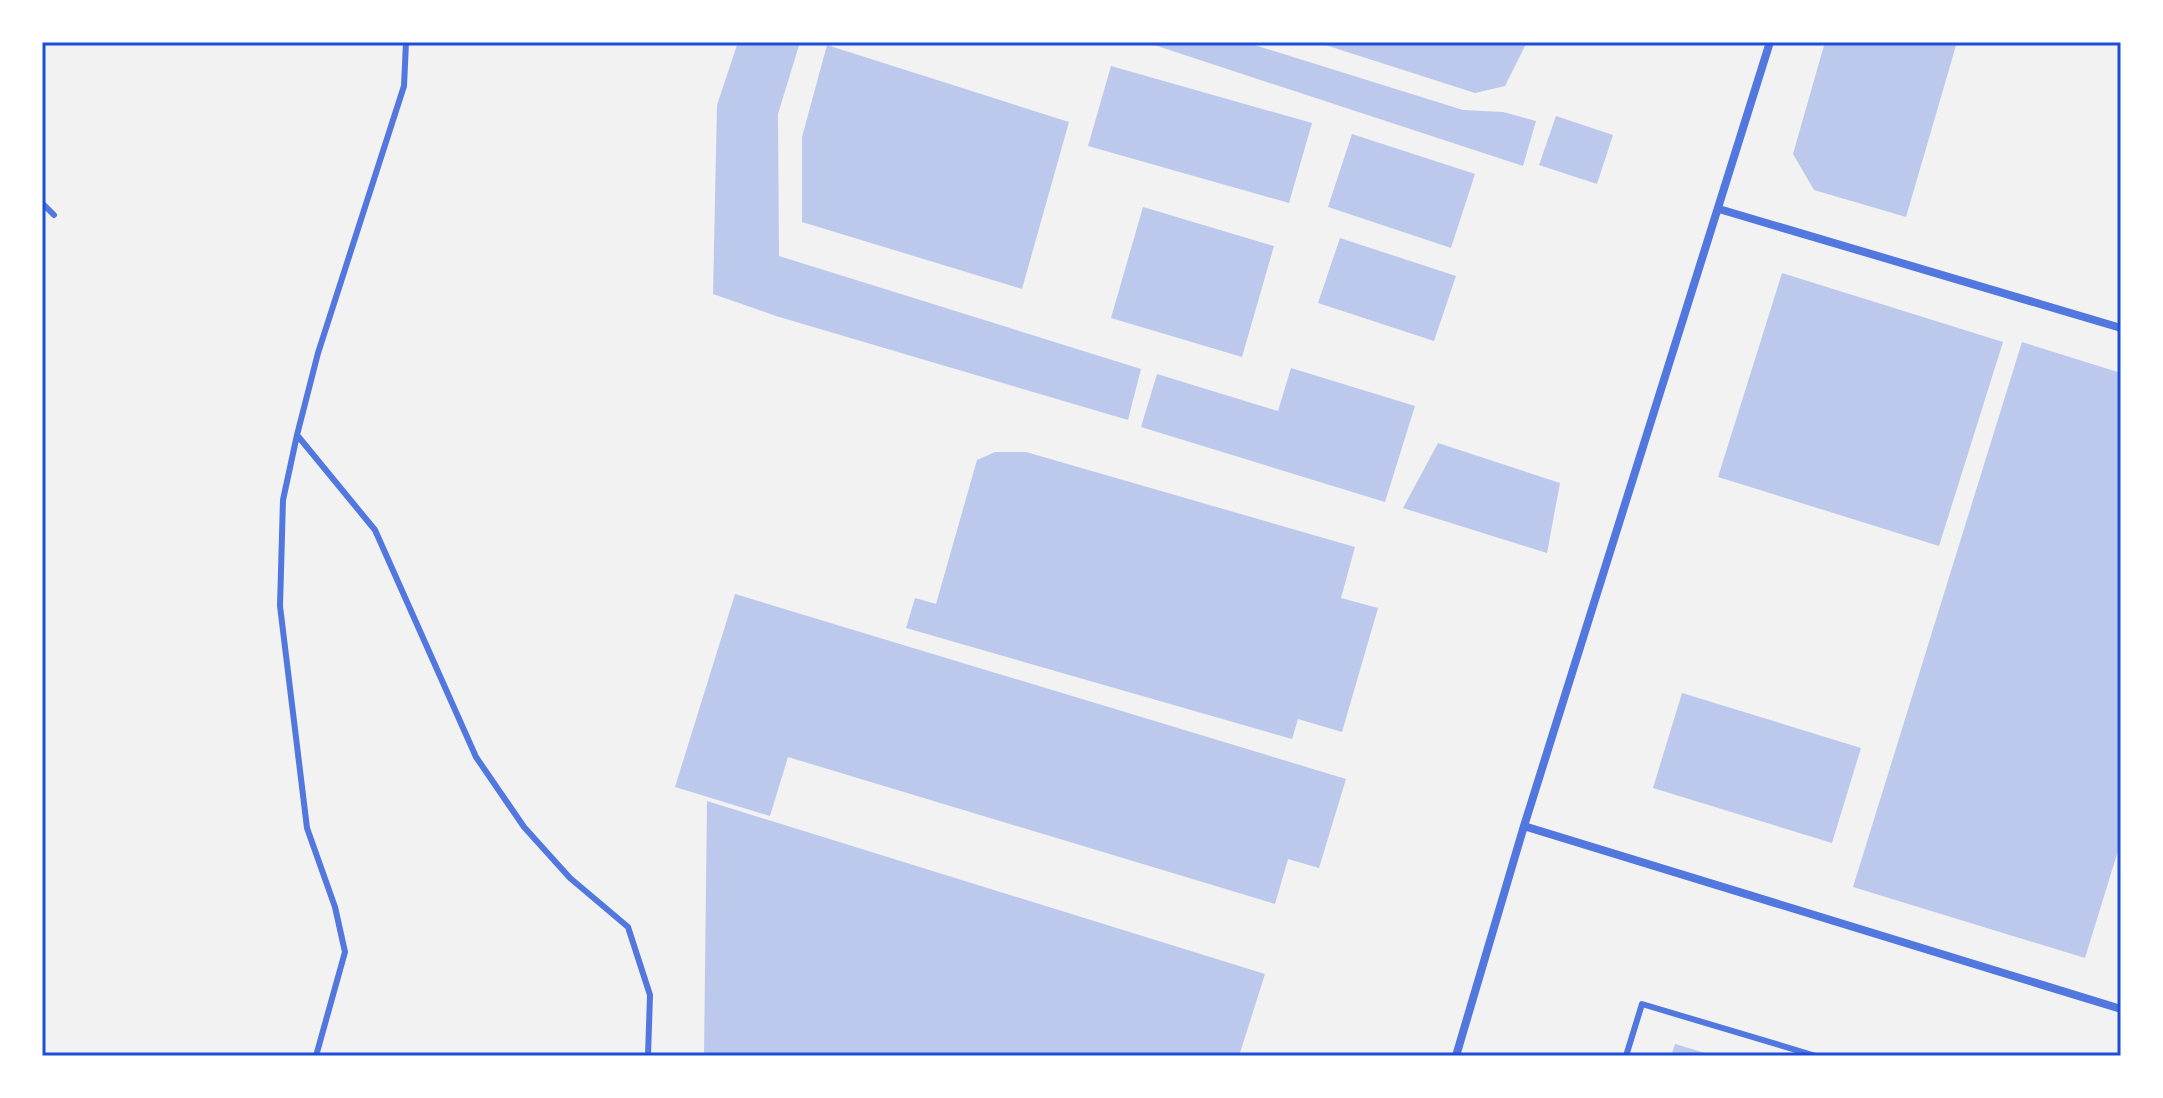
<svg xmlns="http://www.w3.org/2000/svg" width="2163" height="1098" font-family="'Golos Text',sans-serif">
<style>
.building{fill:#bdc9ec}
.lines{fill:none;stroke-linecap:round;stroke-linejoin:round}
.service{stroke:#5277de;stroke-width:6}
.minor{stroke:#5277de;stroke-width:8}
.neatline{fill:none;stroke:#1d4ed8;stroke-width:3}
</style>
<rect width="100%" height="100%" fill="#f2f2f2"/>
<!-- building -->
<path class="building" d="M738,42H800L778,114L779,256L1141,369L1128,420L776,316L713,294L717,105Z
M1145,42H1245L1463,110L1503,112L1536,121L1523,166Z
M1316,42H1527L1505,86L1475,93Z
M1825,42H1957L1906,217L1814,190L1793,154Z
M827,45L1069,122L1022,289L802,222V137Z
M1111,66L1312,123L1289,203L1088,146Z
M1556,116L1613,135L1597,184L1539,165Z
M1352,134L1475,174L1451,248L1328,207Z
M1143,207L1274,246L1242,357L1111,318Z
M1340,238L1456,276L1434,341L1318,303Z
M1782,273L2003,342L1939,546L1718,477Z
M2022,342L2121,373V841L2085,958L1853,887Z
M1291,368L1415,406L1385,502L1141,427L1157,374L1278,411Z
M1438,443L1560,483L1547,553L1403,508Z
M995,452H1026L1355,547L1341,598L1378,608L1342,732L1298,719L1292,739L906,628L915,598L936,604L977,460Z
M735,594L1346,779L1319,868L1288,859L1275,904L788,757L770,816L675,787Z
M1682,693L1861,748L1832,843L1653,788Z
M707,801L1265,974L1239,1056H704Z
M1675,1044L1712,1055V1056H1671Z"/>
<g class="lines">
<!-- service -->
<path class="service" d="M406,42L404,86L318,353L297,435L375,530L476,757L524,827L570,878L628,927L650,995L648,1056
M42,203L54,215
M297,435L283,500L280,606L307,828L335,907L345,952L316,1056
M1626,1056L1642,1004L1816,1056"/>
<!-- minor -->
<path class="minor" d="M1719,209L2121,328
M1524,826L2121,1009
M1456,1056L1524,826L1770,42"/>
</g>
<!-- border -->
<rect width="2163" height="1098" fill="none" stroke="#ffffff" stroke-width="88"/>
<rect x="44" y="44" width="2075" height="1010" class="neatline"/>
</svg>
